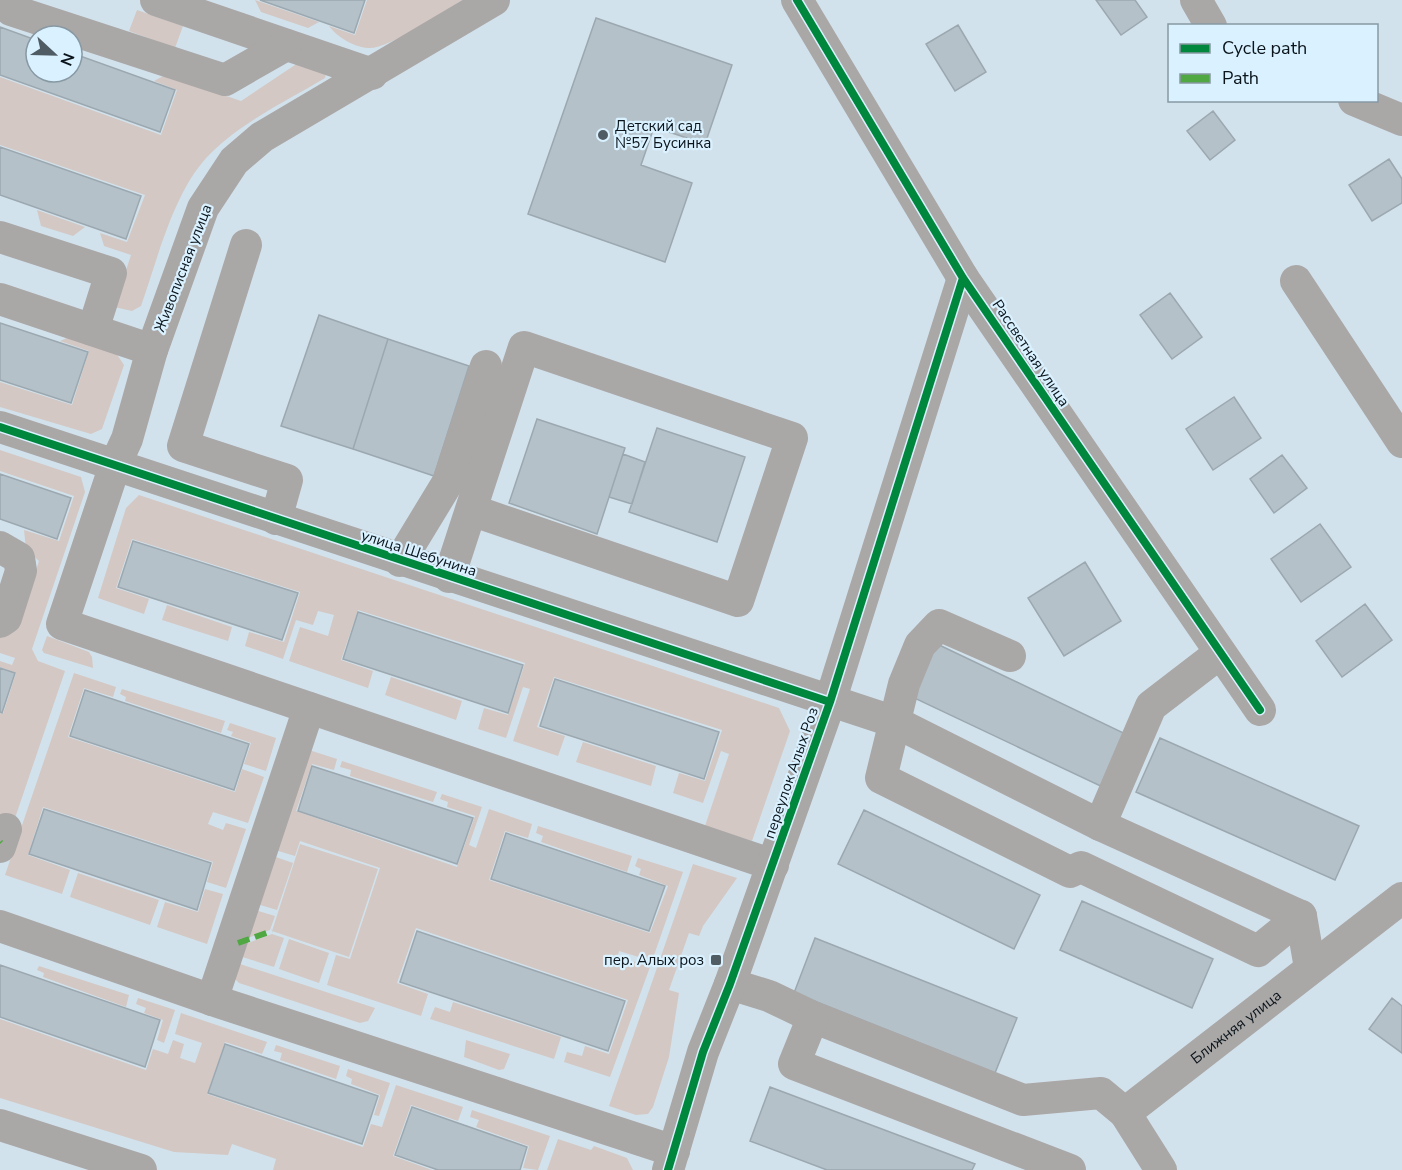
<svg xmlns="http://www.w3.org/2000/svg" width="1402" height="1170" font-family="'Nunito Sans',sans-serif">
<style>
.green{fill:#d3c8c4}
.building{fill:#b4c1c9;stroke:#9ca8b0;stroke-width:1.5}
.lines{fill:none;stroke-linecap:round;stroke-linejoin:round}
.minor{stroke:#aaa7a7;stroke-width:32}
.quiet{stroke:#50a842;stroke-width:6;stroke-dasharray:12 6;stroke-linecap:butt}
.cycleway-casing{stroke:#daf1ff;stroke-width:11}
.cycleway{stroke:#00873e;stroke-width:8}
.poi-dot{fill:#505c64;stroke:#daf1ff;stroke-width:2}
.labels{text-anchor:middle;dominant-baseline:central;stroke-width:4.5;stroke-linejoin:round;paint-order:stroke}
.poi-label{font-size:15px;fill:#0a141a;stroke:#daf1ff;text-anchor:start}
.street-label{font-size:15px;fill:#0a141a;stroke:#daf1ff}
</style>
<rect width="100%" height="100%" fill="#d2e2ec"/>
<!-- green -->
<path class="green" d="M255,0L319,22L308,28L261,12Z
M367,0H463C444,11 388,50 368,48C354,47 337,37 329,26L355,35Z
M137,10L183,26L175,48L129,31Z
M301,61L326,73L325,78C287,101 243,121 211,153C174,189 158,258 141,306L132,311L114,307L131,255L104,246L100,233L127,242L145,195L0,145V77L161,135L177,90L154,81L165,75L241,101Z
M37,210L85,227L73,236L41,226Z
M74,335L116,353L124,365L102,429L91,434L0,407V382L72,405L89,351L60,341Z
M0,450L81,477L85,492L32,649L38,661L65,671L13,824L0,820V713L3,714L16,673L0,667V661L12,665L15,658L0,653V630L17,629L39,561L26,549L24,530L59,541L74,496L0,471Z
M139,495L779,708L790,731L752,841L705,826L729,754L721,751L703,803L673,793L679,773L705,781L722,730L554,677L537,727L565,736L558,756L513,741L530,689L523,687L506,738L478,729L484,708L508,715L525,663L358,610L341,660L373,671L368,688L289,661L300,627L328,636L334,615L318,611L313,625L296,620L283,659L245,646L249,632L284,642L300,592L132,539L116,588L149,599L144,614L98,598L126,508Z
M167,605L232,627L228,641L162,620Z
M47,636L89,652L92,657L93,668L44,653L42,650Z
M74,673L116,687L113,697L84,688L68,737L235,792L242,769L264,777L248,823L213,812L208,824L223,830L226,823L246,829L226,888L207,882L213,862L43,807L28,855L70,870L62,894L5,875Z
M391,677L462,701L456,720L385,695Z
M122,689L225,721L221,733L125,701L126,697L120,694Z
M230,723L276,738L266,771L244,764L251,743L231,736L233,732L227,730Z
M583,742L656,766L651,786L576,762Z
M309,750L337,759L334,770L312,764L296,811L457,867L475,816L447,807L448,802L440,799L442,794L482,807L469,845L476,848L489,809L532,824L528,838L505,831L489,880L650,933L668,886L639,875L641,869L635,866L638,858L683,872L652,961L619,951L616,962L631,967L633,961L650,967L610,1077L564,1062L567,1052L582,1056L585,1046L609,1054L628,1000L416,928L397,983L428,994L421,1016L327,985L336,955L350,959L380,868L300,841L295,856L275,850Z
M342,761L437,792L433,802L350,776L351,770L340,767Z
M538,826L632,856L627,872L541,842L543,836L536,833Z
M300,844L378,869L349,957L272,931Z
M273,856L293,863L277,910L257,904Z
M693,864L737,878L703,926L699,936L689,933L669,990L679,993L669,1057L653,1107L648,1114L636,1115L609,1106Z
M78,873L159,900L150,925L70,897Z
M205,889L223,894L207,944L157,927L165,902L198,912Z
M255,910L275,916L270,930L245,939Z
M272,934L284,938L274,967L239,956L243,945Z
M289,939L329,953L319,983L279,969Z
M237,963L375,1008L368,1021L360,1023L239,983L234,978Z
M39,966L129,995L126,1007L43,977L44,973L37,970Z
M138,998L175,1010L164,1043L157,1040L163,1020L144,1013L146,1008L136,1004Z
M453,1002L561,1037L554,1059L430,1019L435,1007L450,1012Z
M181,1013L267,1042L262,1054L225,1042L207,1094L363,1147L371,1124L382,1127L396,1085L463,1107L458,1121L411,1105L393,1156L432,1170H273L276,1159L232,1144L228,1155L174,1152L0,1098V1019L146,1070L153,1049L168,1054L173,1040L184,1044L180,1058L195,1063L202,1043L175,1034Z
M466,1040L510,1054L504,1069L499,1070L464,1057Z
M276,1045L340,1066L336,1079L280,1060L282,1053L274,1051Z
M348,1069L390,1083L379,1116L374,1115L380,1095L351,1084L352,1079L346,1076Z
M472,1110L550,1136L538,1170L523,1168L529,1146L476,1127L479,1120L470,1117Z
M558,1139L591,1150L594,1146L627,1158L633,1170H547Z"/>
<!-- building -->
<path class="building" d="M260,0H365L354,33Z
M1096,0H1135L1147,17L1121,35Z
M596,18L732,65L705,144L654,127L641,165L692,183L665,262L528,214Z
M958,25L986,72L955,91L926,44Z
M0,27L36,40V72H72V53L175,90L160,132L0,75Z
M1213,111L1235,140L1210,160L1187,131Z
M0,147L141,196L126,239L0,195Z
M1389,159L1402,179V203L1372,221L1349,185Z
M1170,293L1202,337L1172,359L1140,315Z
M319,315L388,339L353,449L281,426Z
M0,323L88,352L71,403L0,380Z
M388,339L469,366L434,476L353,449Z
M1234,397L1261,438L1213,470L1186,429Z
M537,419L625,448L597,534L509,503Z
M657,428L745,457L717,542L629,512Z
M623,454L645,462L632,504L609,497Z
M1282,455L1307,488L1274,513L1250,479Z
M0,474L71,498L57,539L0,519Z
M1320,524L1351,567L1301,602L1271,559Z
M133,541L298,593L282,640L118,587Z
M1085,562L1121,621L1064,656L1028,598Z
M1365,604L1392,640L1342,677L1316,641Z
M358,612L523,665L508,713L343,659Z
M935,643L1134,738L1109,790L910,696Z
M0,668L15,673L2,713L0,712Z
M555,679L719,732L704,779L540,726Z
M85,690L249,744L234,790L70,736Z
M1160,738L1359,826L1335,880L1136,792Z
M312,766L473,818L457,864L298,811Z
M44,809L211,863L197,910L29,854Z
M864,810L1040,895L1014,949L838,864Z
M506,833L665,886L649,931L491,879Z
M1082,901L1213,959L1192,1008L1060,950Z
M417,931L625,1001L608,1051L400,982Z
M815,938L1017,1018L995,1073L794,993Z
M0,965L160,1020L145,1067L0,1017Z
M1392,998L1402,1006V1053L1369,1029Z
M225,1044L378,1096L362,1144L208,1093Z
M770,1087L975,1164L972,1170H827L750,1141Z
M412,1107L527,1147L520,1170H438L395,1155Z"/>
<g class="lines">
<!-- minor -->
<g class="minor">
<path d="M156,0L372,74"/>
<path d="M494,0L262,137L234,161L203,208L152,350L127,439L115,465L62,624L773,865"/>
<path d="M797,0L963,278L1260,710"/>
<path d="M1196,0L1211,26"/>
<path d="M11,10L225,80L286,45"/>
<path d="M1354,100L1402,120"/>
<path d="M0,237L111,273L93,330"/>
<path d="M246,245L183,446L287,480L276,519"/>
<path d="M1296,281L1402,442"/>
<path d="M0,299L152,350"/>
<path d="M0,427L895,722L1100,825L1301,916L1310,968"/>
<path d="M0,547L19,558L21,571L6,618L0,622"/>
<path d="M400,561L448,482L486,366"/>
<path d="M449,577L524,347L792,438L738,601L471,510"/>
<path d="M1010,656L939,625L920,645L904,684L881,778L1070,872L1081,867L1258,951L1301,916"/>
<path d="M1100,825L1151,706L1220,653"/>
<path d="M0,847L6,829"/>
<path d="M0,926L212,1000L674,1151"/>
<path d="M730,984L769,996L813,1017L1023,1100L1101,1093L1125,1113"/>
<path d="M212,1000L309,708"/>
<path d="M813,1017L794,1064L1070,1170"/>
<path d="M0,1125L141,1170"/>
<path d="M668,1170L703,1052L730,984L830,702L963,278"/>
<path id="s1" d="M1161,1170L1125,1113L1402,898"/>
</g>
<!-- quiet -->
<path class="quiet" d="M0,842L1,843
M238,943L272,931"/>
<defs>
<path id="cycleway" d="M797,0L963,278L1260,710
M0,427L830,702
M668,1170L703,1052L730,984L830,702L963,278"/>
</defs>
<!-- cycleway casing -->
<use href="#cycleway" class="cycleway-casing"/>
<!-- cycleway -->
<use href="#cycleway" class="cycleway"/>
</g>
<!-- markers -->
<g class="poi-dot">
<circle cx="603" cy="135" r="6"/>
<rect x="710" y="954" width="12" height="12" rx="3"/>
</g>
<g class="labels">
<!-- poi labels -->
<g class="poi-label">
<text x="615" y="126">Детский сад<tspan x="615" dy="17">№57 Бусинка</tspan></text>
<text x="704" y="960" text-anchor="end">пер. Алых роз</text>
</g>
<!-- street labels -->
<g class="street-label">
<text transform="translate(183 268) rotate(-69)">Живописная улица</text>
<text transform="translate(1031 353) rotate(56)">Рассветная улица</text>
<text transform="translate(419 553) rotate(18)">улица Шебунина</text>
<text transform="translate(791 773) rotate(-71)">переулок Алых Роз</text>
<text stroke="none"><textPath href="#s1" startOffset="208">Ближняя улица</textPath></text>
</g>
</g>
<!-- legend -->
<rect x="1168" y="24" width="210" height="78" fill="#daf1ff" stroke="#8799a3" stroke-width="1.5"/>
<rect x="1180" y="44" width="30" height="9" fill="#00873e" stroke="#8799a3" stroke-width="1.5"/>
<text x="1222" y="54" font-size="18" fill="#0a141a">Cycle path</text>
<rect x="1180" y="74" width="30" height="9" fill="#50a842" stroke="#8799a3" stroke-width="1.5"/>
<text x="1222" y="84" font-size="18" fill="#0a141a">Path</text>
<!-- north arrow -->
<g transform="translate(54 54) rotate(112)"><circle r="28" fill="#daf1ff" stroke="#8799a3" stroke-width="1.5"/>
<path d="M0-4.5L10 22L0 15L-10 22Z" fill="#505c64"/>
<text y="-9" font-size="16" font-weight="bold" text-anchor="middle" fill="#0a141a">N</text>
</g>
</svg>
